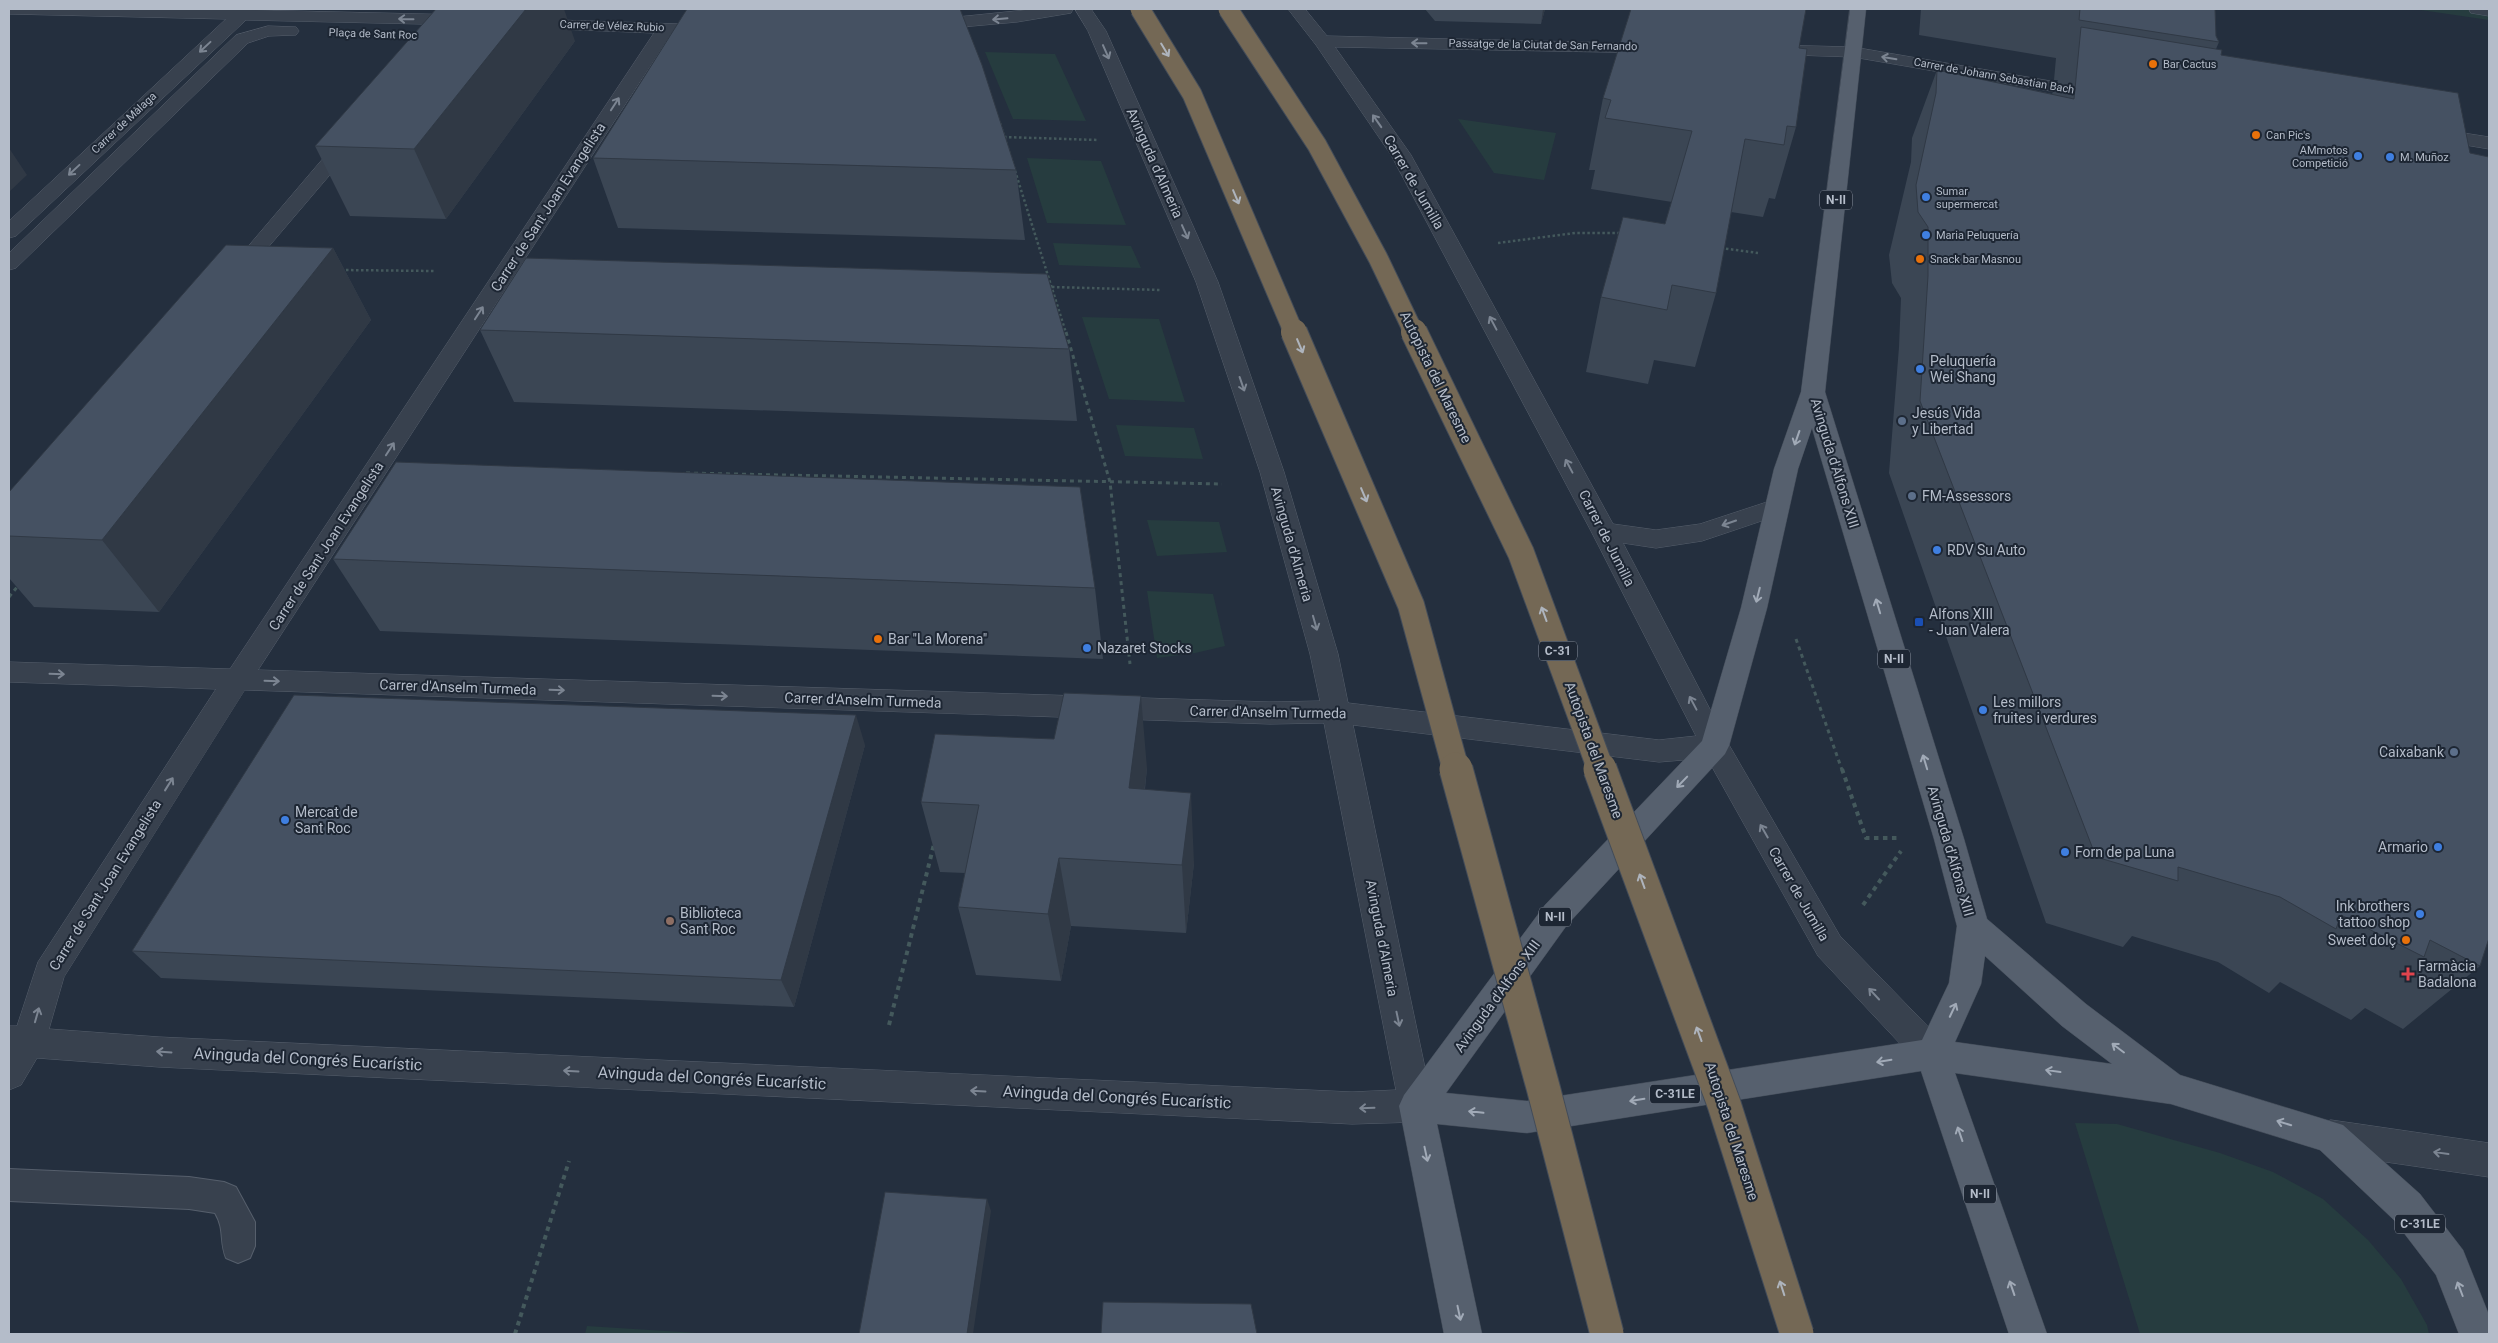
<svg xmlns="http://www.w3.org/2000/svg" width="2498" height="1343" font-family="Roboto,sans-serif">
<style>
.green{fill:#263c3f}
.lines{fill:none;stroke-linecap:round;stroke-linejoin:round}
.lane-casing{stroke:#565f6c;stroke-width:2}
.street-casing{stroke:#565f6c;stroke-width:1}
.primary-casing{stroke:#414a57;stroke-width:1}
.path-far2{stroke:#44595c;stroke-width:2.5;stroke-dasharray:2.5 2.5;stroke-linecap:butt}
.path-far1{stroke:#44595c;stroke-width:3;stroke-dasharray:4 4;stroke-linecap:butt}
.path{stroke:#44595c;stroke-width:4;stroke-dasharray:4.5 4.5;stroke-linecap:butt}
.lane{fill:#38414e;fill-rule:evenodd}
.street{fill:#38414e;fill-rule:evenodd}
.primary{fill:#56606e;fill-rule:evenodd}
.highway-bridge-far2-casing{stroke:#434c59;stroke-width:21;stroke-linecap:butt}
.highway-bridge-far1-casing{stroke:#434c59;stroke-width:28;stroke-linecap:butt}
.highway-bridge-casing{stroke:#434c59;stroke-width:35;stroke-linecap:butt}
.highway-bridge-far2{stroke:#746855;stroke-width:19}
.highway-bridge-far1{stroke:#746855;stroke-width:26}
.highway-bridge{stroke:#746855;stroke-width:33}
.wall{fill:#3b4654}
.shaded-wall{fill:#303945}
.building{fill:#455162;stroke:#303945}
.oneway{stroke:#7c8592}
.oneway2{stroke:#aeb4bd}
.oneway3{stroke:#a1aab7}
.food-dot{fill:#e8710a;stroke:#1d2633;stroke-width:2}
.shop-dot{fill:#3f7fe0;stroke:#1d2633;stroke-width:2}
.service-dot{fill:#5c6f8a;stroke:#1d2633;stroke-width:2}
.transit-dot{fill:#1a4fb4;stroke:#1d2633;stroke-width:2}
.education-dot{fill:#8d6e63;stroke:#1d2633;stroke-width:2}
.health-dot{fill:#e0444e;stroke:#1d2633;stroke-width:2}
.labels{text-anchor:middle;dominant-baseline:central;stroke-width:4;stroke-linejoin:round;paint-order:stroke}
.far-street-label{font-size:11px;fill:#b4bcc9;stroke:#1d2633}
.far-poi-label{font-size:11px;fill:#b4bcc9;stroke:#1d2633;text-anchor:start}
.shield{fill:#1d2633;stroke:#878f9c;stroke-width:1}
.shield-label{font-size:12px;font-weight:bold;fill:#b4bcc9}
.street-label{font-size:14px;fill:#b4bcc9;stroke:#1d2633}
.poi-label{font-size:14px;fill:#b4bcc9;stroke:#1d2633;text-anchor:start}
.near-street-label{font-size:16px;fill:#b4bcc9;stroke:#1d2633}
</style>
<rect width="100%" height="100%" fill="#242f3e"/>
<!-- green -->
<path class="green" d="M2414,9H2469L2489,13V20Z
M985,52L1055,54L1086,121L1013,119Z
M1458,119L1556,133L1544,180L1494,173Z
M1027,158L1101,161L1126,225L1047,223Z
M1053,243L1131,246L1141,268L1059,265Z
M1082,317L1159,319L1185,402L1109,399Z
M1116,425L1194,428L1203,459L1125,456Z
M1147,520L1219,522L1227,552L1157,556Z
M1147,591L1213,594L1225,646L1195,653L1157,658Z
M2075,1123L2117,1124L2220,1153L2273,1172L2323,1199L2368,1240L2401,1279L2427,1325L2429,1334H2140Z
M587,1326L712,1334H585Z"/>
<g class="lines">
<defs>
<path id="lane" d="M9,1169L189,1177L224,1182L236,1187L255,1222V1246L250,1258L238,1263L226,1258C219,1240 225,1230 215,1213L189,1209L9,1201Z"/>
<path id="street" d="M9,9H211L465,15L471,16L474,20L471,24L465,25L246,20L16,236L9,238V221L226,19L9,14Z
M1036,9H1073L1071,13L1017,22L928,30L922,29L919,25L922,21L928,20Z
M1075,9H1091L1106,31L1218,282L1284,472L1338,654L1348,703L1659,740L1696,736L1591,531L1391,155L1316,45L1288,9H1305L1327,36L1663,44L1666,48L1663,52L1657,53L1335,47L1411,155L1613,524L1656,530L1700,524L1776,499L1785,501L1788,507L1785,513L1702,541L1656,548L1623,543L1725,738L1840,936L1944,1043L1949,1054L1944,1065L1932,1069L1920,1065L1818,956L1707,758L1659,762L1353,725L1433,1106L1428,1117L1416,1122L1352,1124L159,1067L37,1058L21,1085L9,1090V1026H17L38,962L216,689L9,682V662L230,669L654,33L533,28L527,27L524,23L527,19L680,24L686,25L689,29L686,33L671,34L258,670L1270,702L1320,701L1310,654L1260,472L1196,282L1088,31ZM245,690L1270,724L1324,723L1396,1090L1352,1092L159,1037L49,1029L64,977Z
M2469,9H2489V16L2471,13Z
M268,26L296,27L299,31L296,35L269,36L248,43L16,268L9,270V253L236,35Z
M1770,45L1853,47L2091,88L2097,89L2100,93L2097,97L2091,98L1853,57L1764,54L1761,50L1764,46Z
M2431,128L2489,137V149L2424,138L2422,134L2424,130Z
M350,133L357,135L360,139L357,143L242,278L235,280L228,278L224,274L228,270L343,135Z
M2331,1120L2489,1143V1177L2331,1154L2319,1149L2314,1137L2319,1125Z"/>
<path id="primary" d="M1850,9H1866L1825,392L1964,839L1987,919L2086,1004L2180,1075L2343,1125L2420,1194L2463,1250L2489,1315V1334H2459L2436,1275L2394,1220L2320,1150L2171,1104L1955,1073L2047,1334H2009L1921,1071L1527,1133L1437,1124L1482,1334H1444L1399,1106L1404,1095L1545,905L1702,741L1741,608L1774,469L1801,392ZM1812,428L1934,839L1957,926L1949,983L1922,1040L1527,1101L1446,1093L1567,925L1725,754L1729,746L1767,608L1798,469ZM1985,956L2062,1026L2112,1064L1955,1042L1981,984Z"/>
</defs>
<!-- lane casing -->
<use href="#lane" class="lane-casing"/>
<!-- street casing -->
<use href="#street" class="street-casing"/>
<!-- primary casing -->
<use href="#primary" class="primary-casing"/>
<!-- path-far2 -->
<path class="path-far2" d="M1000,123L1066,333
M1004,137L1098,140
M1498,243L1575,233H1621
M1721,248L1758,253
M341,270L435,271
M1052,287L1161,290"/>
<!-- path-far1 -->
<path class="path-far1" d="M1066,332L1110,482L1130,664
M686,473L1222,484
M9,597L18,586
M1796,639L1842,770"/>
<!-- path -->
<path class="path" d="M1842,769L1866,838H1897
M1863,905L1901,851
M889,1025L934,844
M515,1334L569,1161"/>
<!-- lane -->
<use href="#lane" class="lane"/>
<!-- street -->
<use href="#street" class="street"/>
<!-- primary -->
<use href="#primary" class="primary"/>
<defs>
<path id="highway-bridge-far2" d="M1140,9L1192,94L1294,333
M1228,9L1317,145L1378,258L1414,333"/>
<path id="highway-bridge-far1" d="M1294,332L1411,605L1456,770
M1414,332L1521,553L1601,770"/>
<path id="highway-bridge" d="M1456,769L1543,1087L1607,1334
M1600,769L1724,1104L1797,1334"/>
</defs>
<!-- highway-bridge-far2 casing -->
<use href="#highway-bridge-far2" class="highway-bridge-far2-casing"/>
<!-- highway-bridge-far1 casing -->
<use href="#highway-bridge-far1" class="highway-bridge-far1-casing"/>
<!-- highway-bridge casing -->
<use href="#highway-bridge" class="highway-bridge-casing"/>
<!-- highway-bridge-far2 -->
<use href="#highway-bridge-far2" class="highway-bridge-far2"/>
<!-- highway-bridge-far1 -->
<use href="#highway-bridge-far1" class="highway-bridge-far1"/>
<!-- highway-bridge -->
<use href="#highway-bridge" class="highway-bridge"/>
</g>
<!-- wall -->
<path class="wall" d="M1425,9H1545L1541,24L1435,21Z
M1921,9H2215L2216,36L2219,42L2216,49L2221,55L2480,966L2403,1029L2365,1008L2351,1020L2280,982L2269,993L2218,962L2132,936L2123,947L2046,923L1889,473L1899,347L1901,298L1892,283L1889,255L1911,162L1912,138L1937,70L2052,94L2058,80H2054L2056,58L1919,35Z
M575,41L446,219L350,216L315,146Z
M1799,48L1796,127L1775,199L1769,198L1763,217L1731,212L1716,293L1695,367L1654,360L1648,384L1586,372L1601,297L1665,224L1672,202L1591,189L1595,170H1589L1603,98Z
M593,158L1016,170L1025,240L618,228Z
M333,248L371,320L159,612L34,607L9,578V492Z
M480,330L1069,349L1077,421L514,402Z
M333,559L1095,588L1103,659L380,631Z
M865,745L794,1007L161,978L132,951Z
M1147,768L1145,789L1194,863L1186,933L1071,926L1061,981L976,975L958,907L965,873L940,872L921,802Z"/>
<!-- shaded-wall -->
<path class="shaded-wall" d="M526,9H564L575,41L446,219L414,149Z
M1543,9H1545L1541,24Z
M9,148L27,175L9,192Z
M333,248L371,320L159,612L102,540Z
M1141,696L1147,768L1136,859L1129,788Z
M856,715L865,745L794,1007L781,980Z
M1191,793L1194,863L1186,933L1182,865Z
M1059,858L1071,926L1061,981L1048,914Z
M987,1199L991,1211L973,1334H967Z"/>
<!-- building -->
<path class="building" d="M436,9H526L414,149L315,146Z
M687,9H960L982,65L1016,170L593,158Z
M1631,9H1806L1799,48L1807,49L1796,127L1787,126L1784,145L1745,139L1716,293L1672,285L1667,310L1601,297L1623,217L1665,224L1692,131L1605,118L1611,100L1603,98Z
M2080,9H2215L2216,36L2219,42L2079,20Z
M2081,27L2222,50L2221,55L2458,93L2470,153L2489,157V938L2480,966L2430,940L2424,957L2341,915L2336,929L2280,897L2178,867V881L2096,857L1920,401L1928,276V227L1918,212L1916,185L1936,93L1937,70L2074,99Z
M226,245L333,248L102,540L9,536V492Z
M526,258L1047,274L1069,349L480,330Z
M396,462L1080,487L1095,588L333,559Z
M1064,693L1141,696L1129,788L1191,793L1182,865L1059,858L1048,914L958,907L979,805L921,802L935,734L1054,739Z
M294,695L856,715L781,980L132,951Z
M885,1192L987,1199L967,1334H859Z
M1103,1302L1251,1304L1257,1334H1101Z"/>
<!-- one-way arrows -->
<defs><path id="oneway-shaft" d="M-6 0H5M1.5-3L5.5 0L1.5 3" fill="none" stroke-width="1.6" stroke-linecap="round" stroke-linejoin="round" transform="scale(1.25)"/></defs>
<g class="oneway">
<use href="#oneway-shaft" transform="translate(406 19) rotate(-179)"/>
<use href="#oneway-shaft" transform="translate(1000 19) rotate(175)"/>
<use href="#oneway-shaft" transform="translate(1419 43) rotate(-179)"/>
<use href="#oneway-shaft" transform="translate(205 47) rotate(137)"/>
<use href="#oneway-shaft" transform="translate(1106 52) rotate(66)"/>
<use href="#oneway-shaft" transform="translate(1889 58) rotate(-171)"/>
<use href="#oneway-shaft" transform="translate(615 104) rotate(-57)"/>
<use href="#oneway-shaft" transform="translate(1377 121) rotate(-125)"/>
<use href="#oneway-shaft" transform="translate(74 170) rotate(137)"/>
<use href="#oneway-shaft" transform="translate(1185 232) rotate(66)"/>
<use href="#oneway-shaft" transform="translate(479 313) rotate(-57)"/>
<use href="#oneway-shaft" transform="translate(1493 323) rotate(-118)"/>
<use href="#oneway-shaft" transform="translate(1242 384) rotate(71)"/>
<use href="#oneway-shaft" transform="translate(390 449) rotate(-57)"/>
<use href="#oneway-shaft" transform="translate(1569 466) rotate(-118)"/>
<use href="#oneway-shaft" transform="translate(1729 523) rotate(161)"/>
<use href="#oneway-shaft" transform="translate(1315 623) rotate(74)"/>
<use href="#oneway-shaft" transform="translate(57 674) rotate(2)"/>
<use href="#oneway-shaft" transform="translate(272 681) rotate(2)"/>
<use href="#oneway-shaft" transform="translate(557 690) rotate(2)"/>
<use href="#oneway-shaft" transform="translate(720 696) rotate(2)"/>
<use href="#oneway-shaft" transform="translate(1693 703) rotate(-118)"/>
<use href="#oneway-shaft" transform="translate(169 784) rotate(-58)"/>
<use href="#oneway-shaft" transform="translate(1764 831) rotate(-120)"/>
<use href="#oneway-shaft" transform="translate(1874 994) rotate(-133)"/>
<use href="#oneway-shaft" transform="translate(37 1015) rotate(-74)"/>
<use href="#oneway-shaft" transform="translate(1398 1019) rotate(78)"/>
<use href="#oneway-shaft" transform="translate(164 1052) rotate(-176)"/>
<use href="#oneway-shaft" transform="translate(571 1071) rotate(-177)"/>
<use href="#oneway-shaft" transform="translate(978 1091) rotate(-177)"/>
<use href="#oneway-shaft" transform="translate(1367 1108) rotate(178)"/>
<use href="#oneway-shaft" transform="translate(2441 1153) rotate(-172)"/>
</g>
<g class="oneway2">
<use href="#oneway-shaft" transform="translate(1165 50) rotate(59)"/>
<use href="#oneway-shaft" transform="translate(1236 197) rotate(67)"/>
<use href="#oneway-shaft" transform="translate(1300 346) rotate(67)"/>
<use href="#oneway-shaft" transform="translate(1364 495) rotate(67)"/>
<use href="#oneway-shaft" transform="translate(1544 614) rotate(-110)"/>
<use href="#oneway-shaft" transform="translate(1642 881) rotate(-110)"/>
<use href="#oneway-shaft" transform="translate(1699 1034) rotate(-110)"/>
<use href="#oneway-shaft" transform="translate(1782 1288) rotate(-108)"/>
</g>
<g class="oneway3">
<use href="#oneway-shaft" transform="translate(1797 438) rotate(109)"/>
<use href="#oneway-shaft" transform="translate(1758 595) rotate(104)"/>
<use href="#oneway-shaft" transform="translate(1878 606) rotate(-107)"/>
<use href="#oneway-shaft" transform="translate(1925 762) rotate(-107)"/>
<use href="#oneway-shaft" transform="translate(1682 782) rotate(134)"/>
<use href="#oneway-shaft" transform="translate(1953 1010) rotate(-65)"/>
<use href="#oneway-shaft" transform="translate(2118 1048) rotate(-143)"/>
<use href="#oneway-shaft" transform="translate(1884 1061) rotate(171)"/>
<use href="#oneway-shaft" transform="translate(2053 1071) rotate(-172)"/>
<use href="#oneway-shaft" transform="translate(1637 1100) rotate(171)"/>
<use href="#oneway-shaft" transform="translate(1476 1112) rotate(-174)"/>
<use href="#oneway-shaft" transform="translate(2284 1123) rotate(-163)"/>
<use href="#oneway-shaft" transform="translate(1960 1134) rotate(-109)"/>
<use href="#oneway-shaft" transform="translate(1426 1154) rotate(78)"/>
<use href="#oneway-shaft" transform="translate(2012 1288) rotate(-109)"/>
<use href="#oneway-shaft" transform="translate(2460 1289) rotate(-111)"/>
<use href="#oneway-shaft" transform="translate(1459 1313) rotate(78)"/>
</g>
<!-- markers -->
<g class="food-dot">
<circle cx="2153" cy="64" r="5"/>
<circle cx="2256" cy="135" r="5"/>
<circle cx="1920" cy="259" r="5"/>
<circle cx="878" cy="639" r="5"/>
<circle cx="2406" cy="940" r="5"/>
</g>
<g class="shop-dot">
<circle cx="2358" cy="156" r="5"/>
<circle cx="2390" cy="157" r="5"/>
<circle cx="1926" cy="197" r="5"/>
<circle cx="1926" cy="235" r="5"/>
<circle cx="1920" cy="369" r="5"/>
<circle cx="1937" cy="550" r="5"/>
<circle cx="1087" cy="648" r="5"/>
<circle cx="1983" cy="710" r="5"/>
<circle cx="285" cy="820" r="5"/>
<circle cx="2438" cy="847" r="5"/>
<circle cx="2065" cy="852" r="5"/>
<circle cx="2420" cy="914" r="5"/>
</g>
<g class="service-dot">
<circle cx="1902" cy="421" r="5"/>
<circle cx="1912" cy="496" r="5"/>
<circle cx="2454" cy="752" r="5"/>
</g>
<rect class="transit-dot" x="1914" y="617" width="10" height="10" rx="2.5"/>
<circle class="education-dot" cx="670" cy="921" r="5"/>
<path class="health-dot" d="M2405.5 966.5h5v5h5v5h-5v5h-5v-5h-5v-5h5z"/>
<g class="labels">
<!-- far-street labels -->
<g class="far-street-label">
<text transform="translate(612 26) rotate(2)">Carrer de Vélez Rubio</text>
<text transform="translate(373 34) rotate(2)">Plaça de Sant Roc</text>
<text transform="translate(1543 45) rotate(1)">Passatge de la Ciutat de San Fernando</text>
<text transform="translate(1994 76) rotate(10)">Carrer de Johann Sebastian Bach</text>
<text transform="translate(124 123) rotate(-43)">Carrer de Màlaga</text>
</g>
<!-- far-poi labels -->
<g class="far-poi-label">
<text x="2163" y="64">Bar Cactus</text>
<text x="2266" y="135">Can Pic's</text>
<text x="2348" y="150" text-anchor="end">AMmotos<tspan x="2348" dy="13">Competició</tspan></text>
<text x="2400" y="157">M. Muñoz</text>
<text x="1936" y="191">Sumar<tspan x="1936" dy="13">supermercat</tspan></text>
<text x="1936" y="235">Maria Peluquería</text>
<text x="1930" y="259">Snack bar Masnou</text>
</g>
<!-- shield labels -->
<g class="shield">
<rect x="1820" y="190.5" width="32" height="19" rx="4"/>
<rect x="1539" y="641.5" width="38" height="19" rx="4"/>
<rect x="1878" y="649.5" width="32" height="19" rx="4"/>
<rect x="1539" y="907.5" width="32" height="19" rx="4"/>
<rect x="1650" y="1084.5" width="50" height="19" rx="4"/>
<rect x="1964" y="1184.5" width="32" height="19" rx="4"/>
<rect x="2395" y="1214.5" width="50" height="19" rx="4"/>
</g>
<g class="shield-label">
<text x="1836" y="200">N-II</text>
<text x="1558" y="651">C-31</text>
<text x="1894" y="659">N-II</text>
<text x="1555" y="917">N-II</text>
<text x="1675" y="1094">C-31LE</text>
<text x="1980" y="1194">N-II</text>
<text x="2420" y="1224">C-31LE</text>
</g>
<!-- street labels -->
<g class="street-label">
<text transform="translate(1155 163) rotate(66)">Avinguda d'Almeria</text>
<text transform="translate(1414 182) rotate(60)">Carrer de Jumilla</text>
<text transform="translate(548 207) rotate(-57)">Carrer de Sant Joan Evangelista</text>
<text transform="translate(1436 377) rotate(64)">Autopista del Maresme</text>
<text transform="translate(1835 463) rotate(73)">Avinguda d'Alfons XIII</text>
<text transform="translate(1607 538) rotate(63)">Carrer de Jumilla</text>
<text transform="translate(1292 544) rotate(74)">Avinguda d'Almeria</text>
<text transform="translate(326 546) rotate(-57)">Carrer de Sant Joan Evangelista</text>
<text transform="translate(458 687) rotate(2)">Carrer d'Anselm Turmeda</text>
<text transform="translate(863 700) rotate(2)">Carrer d'Anselm Turmeda</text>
<text transform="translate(1268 712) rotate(1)">Carrer d'Anselm Turmeda</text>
<text transform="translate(1594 750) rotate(70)">Autopista del Maresme</text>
<text transform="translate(1951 851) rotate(74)">Avinguda d'Alfons XIII</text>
<text transform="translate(105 885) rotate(-58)">Carrer de Sant Joan Evangelista</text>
<text transform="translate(1799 894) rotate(60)">Carrer de Jumilla</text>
<text transform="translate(1382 938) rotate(79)">Avinguda d'Almeria</text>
<text transform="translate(1497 996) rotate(-54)">Avinguda d'Alfons XIII</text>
<text transform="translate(1732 1131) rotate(72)">Autopista del Maresme</text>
</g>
<!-- poi labels -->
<g class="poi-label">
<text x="1930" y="361">Peluquería<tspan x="1930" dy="16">Wei Shang</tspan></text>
<text x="1912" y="413">Jesús Vida<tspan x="1912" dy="16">y Libertad</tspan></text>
<text x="1922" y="496">FM-Assessors</text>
<text x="1947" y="550">RDV Su Auto</text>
<text x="1929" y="614">Alfons XIII<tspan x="1929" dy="16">- Juan Valera</tspan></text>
<text x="888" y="639">Bar "La Morena"</text>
<text x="1097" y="648">Nazaret Stocks</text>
<text x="1993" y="702">Les millors<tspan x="1993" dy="16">fruites i verdures</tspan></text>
<text x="2444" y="752" text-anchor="end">Caixabank</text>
<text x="295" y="812">Mercat de<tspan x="295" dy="16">Sant Roc</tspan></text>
<text x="2428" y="847" text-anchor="end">Armario</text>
<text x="2075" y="852">Forn de pa Luna</text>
<text x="2410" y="906" text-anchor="end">Ink brothers<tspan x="2410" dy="16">tattoo shop</tspan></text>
<text x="680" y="913">Biblioteca<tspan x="680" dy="16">Sant Roc</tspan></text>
<text x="2396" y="940" text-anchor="end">Sweet dolç</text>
<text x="2418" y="966">Farmàcia<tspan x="2418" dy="16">Badalona</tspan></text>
</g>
<!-- near-street labels -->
<g class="near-street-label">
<text transform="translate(308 1059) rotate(3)">Avinguda del Congrés Eucarístic</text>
<text transform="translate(712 1078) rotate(3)">Avinguda del Congrés Eucarístic</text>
<text transform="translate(1117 1097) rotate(3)">Avinguda del Congrés Eucarístic</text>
</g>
</g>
<!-- border -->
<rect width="2498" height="1343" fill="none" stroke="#b4bcc9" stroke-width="20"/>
</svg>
